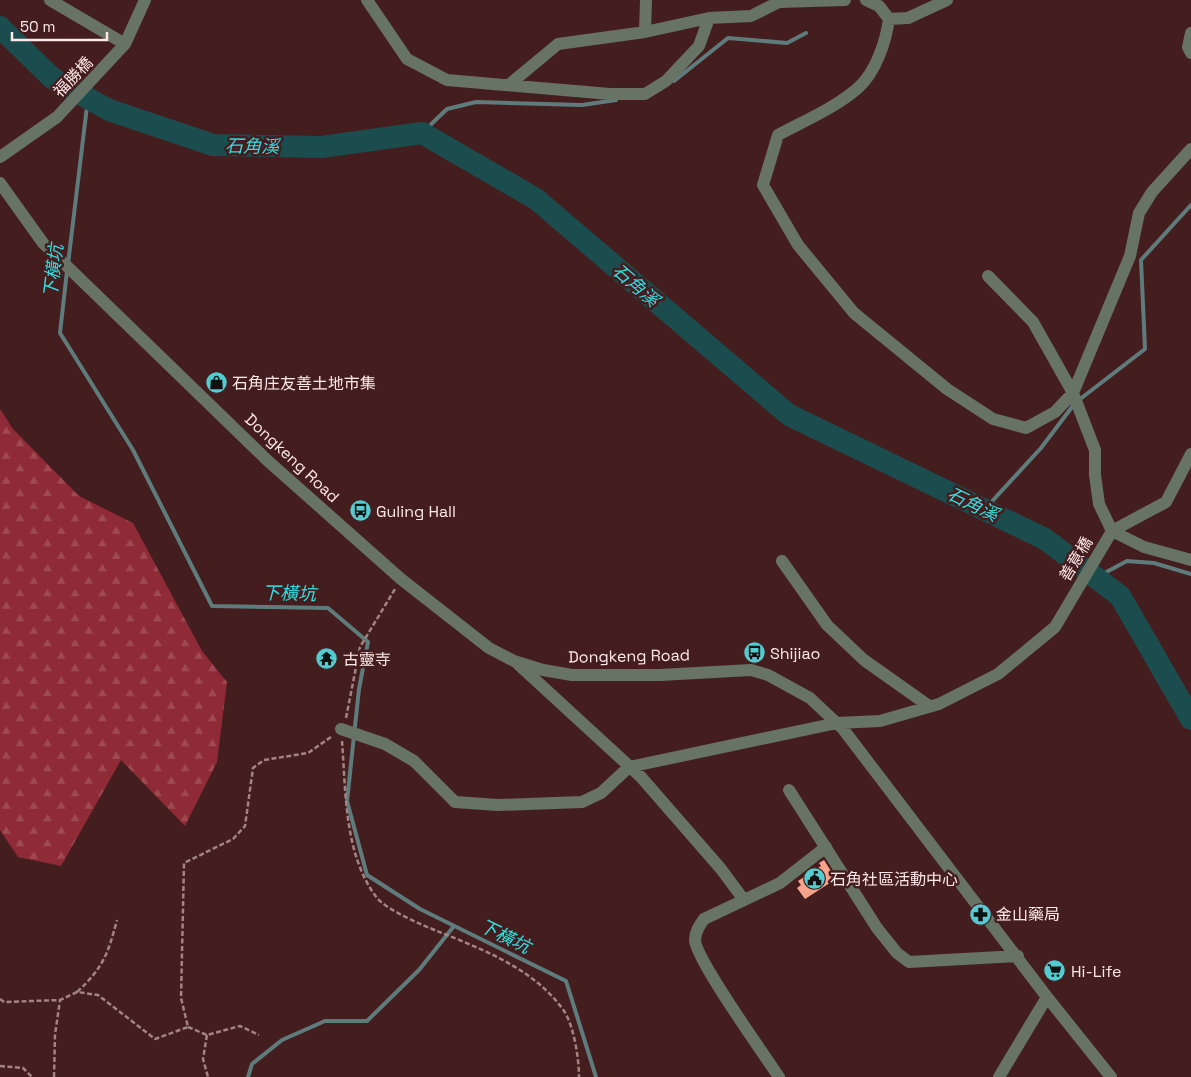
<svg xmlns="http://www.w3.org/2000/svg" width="1191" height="1077" font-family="'Space Grotesk','Noto Sans TC',sans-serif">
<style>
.forest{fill:url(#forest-firs)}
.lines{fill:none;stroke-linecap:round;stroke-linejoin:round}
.stream{stroke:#5f7c7d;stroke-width:4}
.river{stroke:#1b4d4f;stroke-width:22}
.building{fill:#f8a48a}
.path{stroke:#a38485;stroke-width:2.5;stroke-dasharray:5 2.5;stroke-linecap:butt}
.minor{stroke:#677364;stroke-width:12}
.labels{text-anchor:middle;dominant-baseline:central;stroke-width:5;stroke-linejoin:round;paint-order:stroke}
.street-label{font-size:16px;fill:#fee8e8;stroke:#441d1f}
.poi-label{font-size:16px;fill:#fee8e8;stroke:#441d1f;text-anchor:start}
.water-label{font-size:18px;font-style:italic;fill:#33dee3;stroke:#441d1f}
</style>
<defs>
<pattern id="forest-firs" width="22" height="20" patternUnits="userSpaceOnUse" patternTransform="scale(1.25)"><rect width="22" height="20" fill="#8e2b36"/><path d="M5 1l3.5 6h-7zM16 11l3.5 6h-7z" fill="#9f4a53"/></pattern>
</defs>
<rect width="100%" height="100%" fill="#441d1f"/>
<!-- forest -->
<path class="forest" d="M0,409L13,429L79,496L133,523L202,651L227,682L217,762L185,826L121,760L61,866L18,857L0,830Z"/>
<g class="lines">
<!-- stream -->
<path class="stream" d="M674,81L728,38L787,43L806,33
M422,133L447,109L476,102L582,105L616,100
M68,264L88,98
M67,271L60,333L133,450L212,606L328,608L368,642L359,689L347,801L367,875L420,909L566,981L596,1077
M984,510L1041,448L1075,403L1145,349L1141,260L1191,205
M1095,578L1127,561L1154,563L1191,574
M248,1077L252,1064L282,1040L325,1021H367L419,970L454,926"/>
<!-- river -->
<path class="river" d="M0,27L52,78L109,110L213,145L321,147L422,133L536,199L789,415L1045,539L1120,596L1191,719"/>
</g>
<!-- building -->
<path class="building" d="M824,860L836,879L805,899L797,888L801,885L798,881L821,866L819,863Z"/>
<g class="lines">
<!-- path -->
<path class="path" d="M346,718L360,647L395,589
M342,741C346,793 344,855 377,898C387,910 422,925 437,931C482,949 535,969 564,1011C574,1026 579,1059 579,1077
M77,992C103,968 108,954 117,920
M0,999L4,1002L60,1000L77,992L98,995L155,1039L188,1027L181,998L184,863L233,839L245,826L253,768L264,760L308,753L331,737
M188,1027L207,1035L240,1026L259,1035
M207,1035L203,1059L208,1077
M0,1066L23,1068L32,1077
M54,1077L55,1035L60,1000"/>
<!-- minor -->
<path class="minor" d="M50,0L125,44L145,0
M367,0L407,59L447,80L610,94H645L666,81L699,46L709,18
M866,0L879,6L889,19L908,18L947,0
M889,19C886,41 876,72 858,88C835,108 804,121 778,135L763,185L798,245L854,313L947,389L993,419L1026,428L1055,412L1073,393L1130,256L1139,213L1152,192L1191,149
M645,32L646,0
M1191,33L1188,47L1191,53
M510,84L558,44L645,32L709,18L751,16L779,2L845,0
M0,157L57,117L125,44
M0,183L43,243L268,461L401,579L489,648L514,661L543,670L572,675H660L751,670L768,675L810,698L843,729L1047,997L1111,1077
M988,276L1033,322L1073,393L1095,450V475L1099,504L1112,531L1144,547L1191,560
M782,561L827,625L864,660L929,706
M518,664L641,777L721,869L744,900
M341,729L385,744L414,761L455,802L498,805L582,802L601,793L629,767L837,723L880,721L939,704L998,674L1055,627L1112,531L1166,502L1191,454
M789,790L877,928L897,953L909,962L1018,956
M779,1077C764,1054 696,960 695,940C695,932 699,926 704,919L780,883L826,847
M999,1077L1047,997"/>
</g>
<!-- icons -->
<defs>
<symbol id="shop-disc" viewBox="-11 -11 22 22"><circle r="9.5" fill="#52ccd0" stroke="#441d1f"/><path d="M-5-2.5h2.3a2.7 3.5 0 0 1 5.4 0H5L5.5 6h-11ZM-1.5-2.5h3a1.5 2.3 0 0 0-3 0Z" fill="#111"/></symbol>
<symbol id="bus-disc" viewBox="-11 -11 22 22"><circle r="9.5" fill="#52ccd0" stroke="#441d1f"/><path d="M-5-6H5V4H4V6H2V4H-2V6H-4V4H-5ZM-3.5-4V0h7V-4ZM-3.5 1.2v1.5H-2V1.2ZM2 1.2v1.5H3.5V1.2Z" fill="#111"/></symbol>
<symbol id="temple-disc" viewBox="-11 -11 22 22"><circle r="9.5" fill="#52ccd0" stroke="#441d1f"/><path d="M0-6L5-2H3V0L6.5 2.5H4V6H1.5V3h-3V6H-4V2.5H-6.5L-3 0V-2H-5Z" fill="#111"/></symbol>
<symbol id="civic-disc" viewBox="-11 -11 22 22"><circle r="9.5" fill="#52ccd0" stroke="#441d1f"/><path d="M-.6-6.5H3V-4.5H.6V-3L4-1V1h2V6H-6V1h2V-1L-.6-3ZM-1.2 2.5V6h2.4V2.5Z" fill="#111"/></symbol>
<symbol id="pharmacy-disc" viewBox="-11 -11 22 22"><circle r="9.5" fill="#52ccd0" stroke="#441d1f"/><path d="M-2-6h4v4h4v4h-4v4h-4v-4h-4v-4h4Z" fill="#111"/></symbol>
<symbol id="supermarket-disc" viewBox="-11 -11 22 22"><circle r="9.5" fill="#52ccd0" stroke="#441d1f"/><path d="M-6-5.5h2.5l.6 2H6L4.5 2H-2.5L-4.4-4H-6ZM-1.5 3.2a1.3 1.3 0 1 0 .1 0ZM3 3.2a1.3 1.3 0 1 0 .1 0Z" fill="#111"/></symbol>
</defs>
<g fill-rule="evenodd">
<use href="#shop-disc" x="204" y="370" width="25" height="25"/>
<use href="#bus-disc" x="348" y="498" width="25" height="25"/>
<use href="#bus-disc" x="742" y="640" width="25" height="25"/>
<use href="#temple-disc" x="314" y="646" width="25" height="25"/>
<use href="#civic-disc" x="802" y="866" width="25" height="25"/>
<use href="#pharmacy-disc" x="968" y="902" width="25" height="25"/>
<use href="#supermarket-disc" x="1042" y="958" width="25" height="25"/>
</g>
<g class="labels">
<!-- street labels -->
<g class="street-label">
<text transform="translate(73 77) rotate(-46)">福勝橋</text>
<text transform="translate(292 458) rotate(43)">Dongkeng Road</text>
<text transform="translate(1076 559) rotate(-59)">善意橋</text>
<text transform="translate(629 656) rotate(-1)">Dongkeng Road</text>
</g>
<!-- poi labels -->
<g class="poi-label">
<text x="232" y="383">石角庄友善土地市集</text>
<text x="376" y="511">Guling Hall</text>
<text x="770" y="653">Shijiao</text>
<text x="343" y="659">古靈寺</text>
<text x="830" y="879">石角社區活動中心</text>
<text x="996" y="914">金山藥局</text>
<text x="1071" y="971">Hi-Life</text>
</g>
<!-- water labels -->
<g class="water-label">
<text transform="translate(252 146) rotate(1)">石角溪</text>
<text transform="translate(53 271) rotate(-83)">下橫坑</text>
<text transform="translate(636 285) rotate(41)">石角溪</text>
<text transform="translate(973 504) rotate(26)">石角溪</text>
<text transform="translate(289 593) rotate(1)">下橫坑</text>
<text transform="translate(505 936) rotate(26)">下橫坑</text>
</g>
</g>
<!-- scale -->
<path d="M12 32v8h95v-8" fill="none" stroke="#fee8e8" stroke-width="2.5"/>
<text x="20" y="32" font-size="15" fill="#fee8e8" stroke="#441d1f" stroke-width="4" paint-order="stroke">50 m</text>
</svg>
